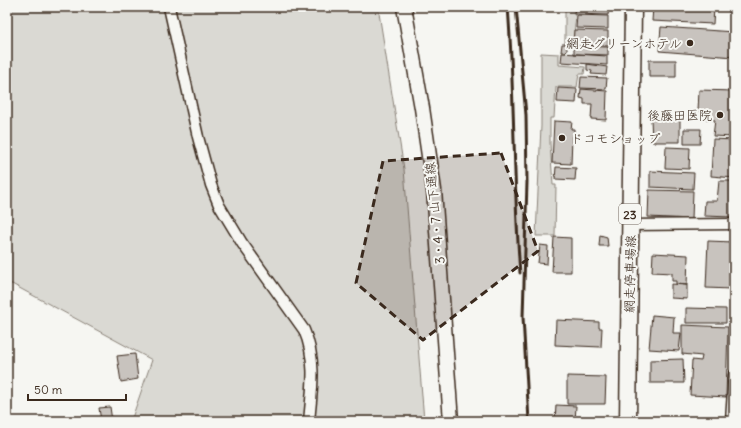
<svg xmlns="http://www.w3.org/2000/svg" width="741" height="428" font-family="Delius,'Klee One',sans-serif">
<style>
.green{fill:#dad9d3;stroke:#8a8278}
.building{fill:#c8c3be;stroke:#3b2a1e}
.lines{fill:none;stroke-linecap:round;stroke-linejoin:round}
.street-casing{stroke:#3b2a1e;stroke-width:13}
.secondary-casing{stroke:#3b2a1e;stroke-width:17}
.primary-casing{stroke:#3b2a1e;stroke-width:19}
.street{stroke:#f6f6f2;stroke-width:10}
.secondary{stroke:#f6f6f2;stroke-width:14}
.primary{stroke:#f6f6f2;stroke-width:16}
.rail{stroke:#3b2a1e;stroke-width:3}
.marked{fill:#3b2a1e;fill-opacity:0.2;stroke:#3b2a1e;stroke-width:3;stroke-dasharray:8 5;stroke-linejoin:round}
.poi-dot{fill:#3b2a1e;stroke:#f6f6f2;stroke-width:1.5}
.labels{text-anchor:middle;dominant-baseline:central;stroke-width:4;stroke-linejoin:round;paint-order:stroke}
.shield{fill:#f6f6f2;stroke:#73675e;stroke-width:1}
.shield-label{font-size:12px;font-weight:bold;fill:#3b2a1e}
.poi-label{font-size:13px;fill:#3b2a1e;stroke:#f6f6f2;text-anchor:end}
.street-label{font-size:13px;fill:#3b2a1e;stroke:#f6f6f2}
</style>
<rect width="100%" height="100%" fill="#f6f6f2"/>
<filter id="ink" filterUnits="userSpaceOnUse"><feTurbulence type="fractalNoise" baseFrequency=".025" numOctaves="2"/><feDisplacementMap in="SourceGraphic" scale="8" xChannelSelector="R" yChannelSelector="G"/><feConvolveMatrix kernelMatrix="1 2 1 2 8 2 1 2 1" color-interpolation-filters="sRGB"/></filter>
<g filter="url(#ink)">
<!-- green -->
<path class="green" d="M7,7H378L404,169L424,421H131L152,360L12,284H7Z
M565,7H568V9H574V15H576L573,44H565Z
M541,53L559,54V65L585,67L584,74H579L577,87H556L554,118H550V143L553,185H556L555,236H536L541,126Z"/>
<!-- building -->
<path class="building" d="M572,7H609L608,15L574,14L575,7Z
M653,7H714L713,24L652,21Z
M577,15L608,16V29L576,28Z
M661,27L734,32V57L659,51Z
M574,30L608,31V46L573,45Z
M562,44H567V50L565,52H561Z
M574,46L608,47V55L574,54Z
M562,53L607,56V65L561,62Z
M649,60H676V77H649Z
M587,64L607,67L606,75L591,74L592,71L587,70Z
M581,77L607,78L606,89L580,88Z
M558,88L577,89L576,103L557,102Z
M581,89L607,91L606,120L591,119L592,104H584V99L580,98Z
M699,90L734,91V137L713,136L715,120L706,119L707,111H698Z
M651,118H680V142H652Z
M554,121L572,122L571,129H574V137H572L571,164L552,163Z
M684,129H701L700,144H684Z
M713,139L734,140V178L711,176Z
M666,147L690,148L689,169L665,168Z
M556,167L576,168L575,180L555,179Z
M650,171L694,173L693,189L650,187Z
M719,181H734L732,217L704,216L705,201H717Z
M649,190L693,191L692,219L648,217Z
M600,235L607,237L608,246H599Z
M554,237L571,238V272H552Z
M708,241L733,242L731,289L706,288Z
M540,245L548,246L547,264L538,263Z
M653,253L688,255L687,285L676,284V281H672V273L652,272Z
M671,284L687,285V299L671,298Z
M686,308L726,309V323H686Z
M652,315L674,317L673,333H681L679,351L649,349Z
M556,320L599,322V328H602L601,347L555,345Z
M682,325L728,327L726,397L690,395L692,360L701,361L702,356L682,354Z
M135,354L138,379L121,382L117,356Z
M683,359L684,383H650V360Z
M567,376L606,377L605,404H567Z
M556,405L576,406L575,421H555Z
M110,407L112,421H101L99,408Z"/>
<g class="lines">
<defs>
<path id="street" d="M169,7L198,137L211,185L219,205L242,243L304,330C317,360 312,390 309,421
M630,225L734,224
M731,421L734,375"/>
<path id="secondary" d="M404,7L422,108L434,190L451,421"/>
<path id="primary" d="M628,421L633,7"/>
</defs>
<!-- street casing -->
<use href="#street" class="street-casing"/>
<!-- secondary casing -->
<use href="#secondary" class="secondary-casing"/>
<!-- primary casing -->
<use href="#primary" class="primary-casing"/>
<!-- street -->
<use href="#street" class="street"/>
<!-- secondary -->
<use href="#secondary" class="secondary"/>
<!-- primary -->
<use href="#primary" class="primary"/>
<!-- rail -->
<path class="rail" d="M508,7C515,95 513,184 520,273
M516,7L526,115L527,182L523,317L529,421"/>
</g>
</g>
<!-- marked area -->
<path class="marked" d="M501,153L538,251L423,340L356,283L383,161Z"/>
<!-- markers -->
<g class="poi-dot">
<circle cx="690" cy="43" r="4"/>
<circle cx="720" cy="115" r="4"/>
<circle cx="562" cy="138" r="4"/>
</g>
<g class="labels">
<!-- shield labels -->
<rect class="shield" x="619" y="204" width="22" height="20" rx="3"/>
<g class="shield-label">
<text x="630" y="214">23</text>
</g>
<!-- poi labels -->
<g class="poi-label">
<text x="682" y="43">網走グリーンホテル</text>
<text x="712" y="115">後藤田医院</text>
<text x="570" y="138" text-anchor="start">ドコモショップ</text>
</g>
<!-- street labels -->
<g class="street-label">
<text transform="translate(435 213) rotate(-96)">3・4・7 山下通線</text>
<text transform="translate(630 274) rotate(-89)">網走停車場線</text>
</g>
</g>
<!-- margin -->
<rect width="741" height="428" fill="none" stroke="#f6f6f2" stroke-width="24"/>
<rect x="12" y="12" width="717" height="404" fill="none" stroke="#3b2a1e" stroke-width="1.5" filter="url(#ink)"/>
<!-- scale -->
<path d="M28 394v6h98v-6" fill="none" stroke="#3b2a1e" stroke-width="2"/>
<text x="34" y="394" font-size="12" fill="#3b2a1e" stroke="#f6f6f2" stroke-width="3" paint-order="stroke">50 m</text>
</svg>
